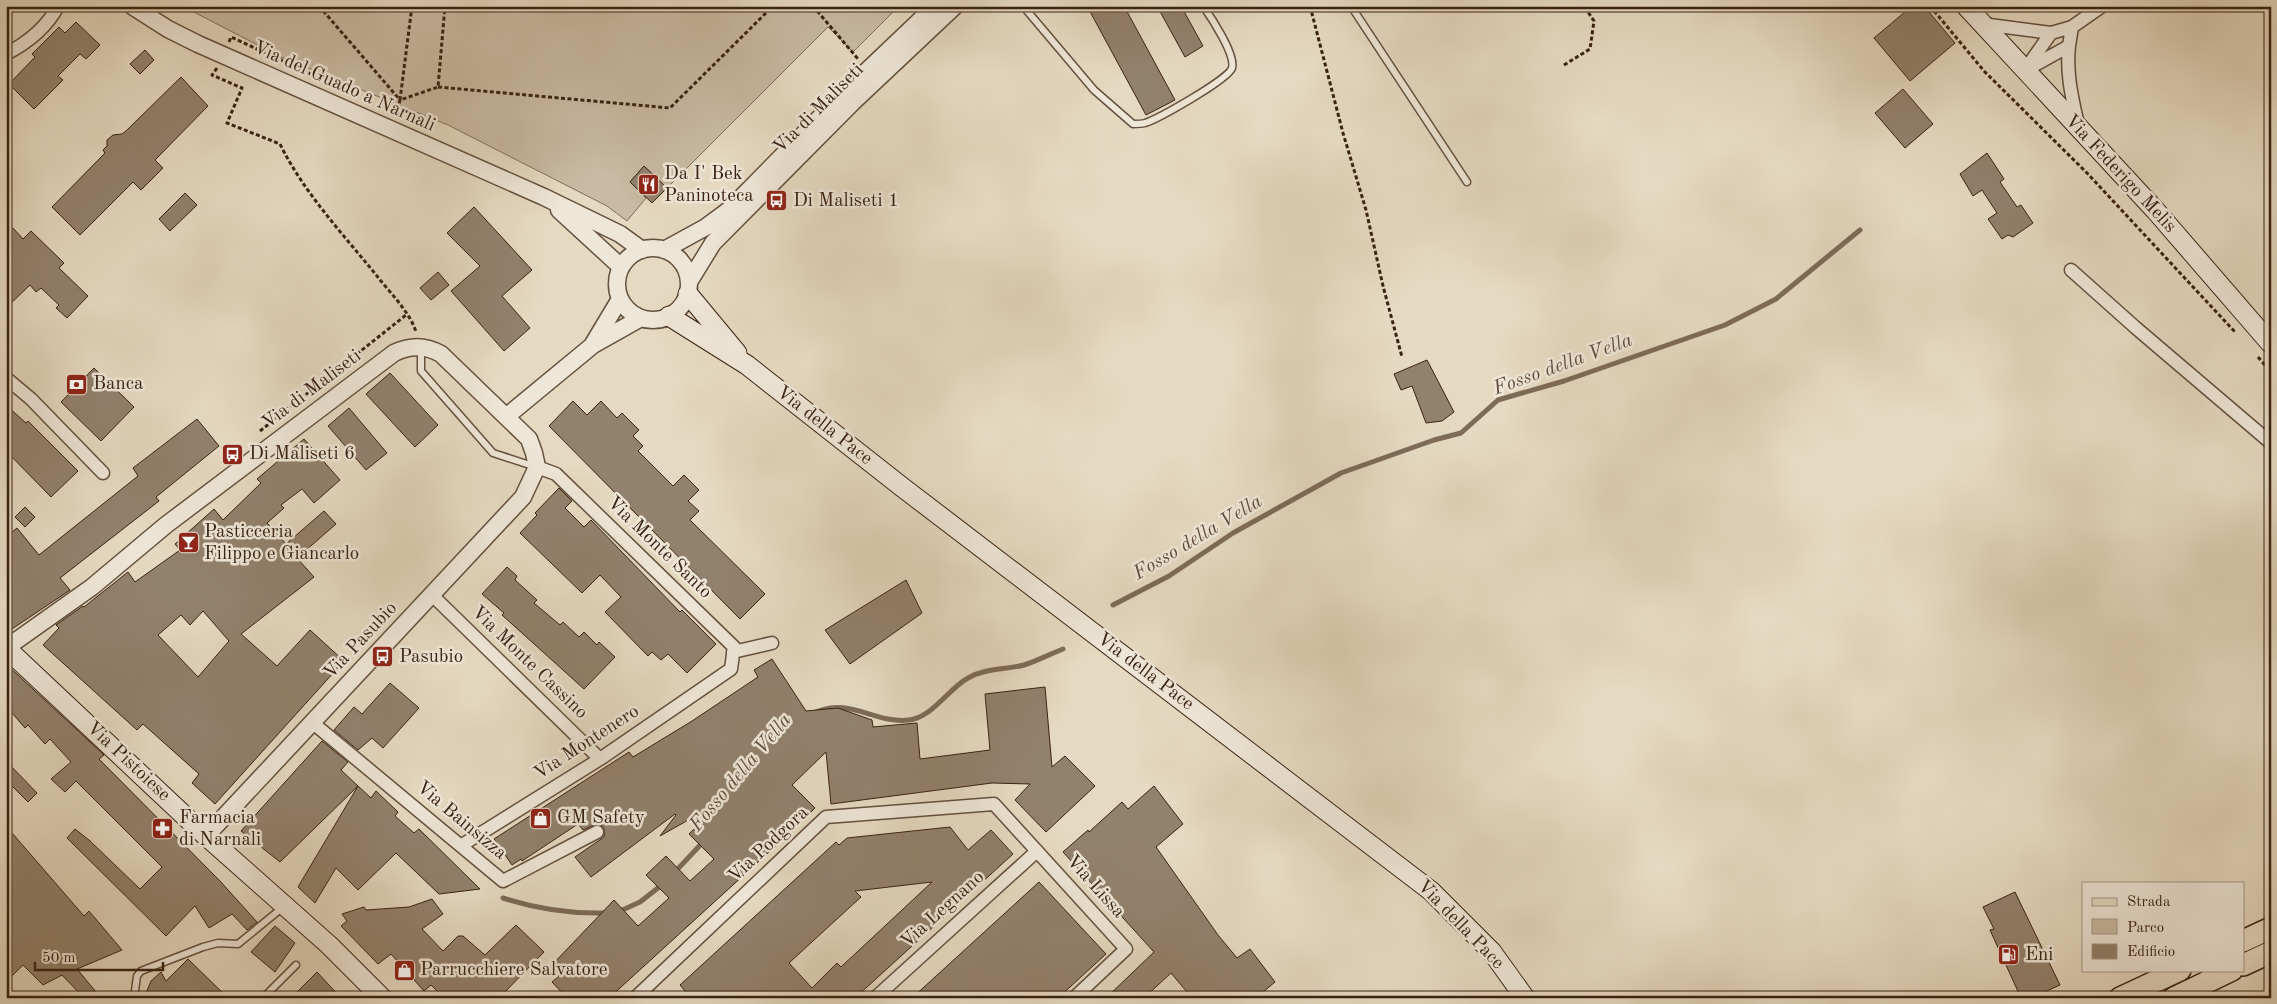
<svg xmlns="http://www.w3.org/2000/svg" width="2277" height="1004" font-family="'Old Standard TT',serif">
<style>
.green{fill:#c8baa3;stroke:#806e5b}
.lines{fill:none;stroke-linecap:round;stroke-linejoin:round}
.stream{stroke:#7d6b58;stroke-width:5}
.building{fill:#92816d;stroke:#392213;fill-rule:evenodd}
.service-casing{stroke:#64503e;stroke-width:9}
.minor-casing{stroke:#64503e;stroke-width:15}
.tertiary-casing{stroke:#64503e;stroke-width:19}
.secondary-casing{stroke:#392213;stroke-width:21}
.primary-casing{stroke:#392213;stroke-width:24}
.path{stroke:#392213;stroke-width:3;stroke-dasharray:4 2.5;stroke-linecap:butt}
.service{stroke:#eee6d7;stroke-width:6}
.minor{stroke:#eee6d7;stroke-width:12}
.tertiary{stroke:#eee6d7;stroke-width:16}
.secondary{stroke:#eee6d7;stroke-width:19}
.primary{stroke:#e5d9c1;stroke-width:21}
.labels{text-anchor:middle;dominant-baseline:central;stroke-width:5;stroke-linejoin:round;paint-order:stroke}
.street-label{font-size:19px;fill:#392213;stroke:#eee6d7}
.poi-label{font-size:19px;fill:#392213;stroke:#eee6d7;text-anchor:start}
.water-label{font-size:20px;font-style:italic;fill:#614c3b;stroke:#eee6d7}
</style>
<rect width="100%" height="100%" fill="#e5d9c1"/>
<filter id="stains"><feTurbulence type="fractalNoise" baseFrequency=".004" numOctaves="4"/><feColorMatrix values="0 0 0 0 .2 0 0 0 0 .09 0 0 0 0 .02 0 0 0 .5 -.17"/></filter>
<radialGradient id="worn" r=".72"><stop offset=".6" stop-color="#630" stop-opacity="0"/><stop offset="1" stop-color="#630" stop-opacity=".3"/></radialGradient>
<!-- green -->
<path class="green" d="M182,6H899L853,52L828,27L667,188L644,166L630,182L646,198L627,221L607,206L448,125L281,57Z"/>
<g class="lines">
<!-- stream -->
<path class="stream" d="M1113,605L1169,576L1233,533L1341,473L1434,440L1461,433L1498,400L1564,381L1725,325L1776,299L1860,230
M816,712C850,697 875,724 909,720C933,717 948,689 968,678C985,668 1005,670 1024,665C1037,661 1050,654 1063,649
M674,873L704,841
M503,898C537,909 571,914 607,913
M618,912L640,902L663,884"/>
</g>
<!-- building -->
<path class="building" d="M1087,6H1124L1175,100L1146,115Z
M1157,6H1181L1203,46L1185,57Z
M1912,6H1924L1955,43L1910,81L1874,38Z
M76,22L100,45L86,59L80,54L58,76L63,80L34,109L9,84L35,57L32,54L59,27L65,33Z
M145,50L154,60L140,74L130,64Z
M181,77L208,106L155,160L163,168L141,190L133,182L80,235L52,207L105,153L103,150L107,146V140L113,135L122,134L127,130Z
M1903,89L1933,124L1905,148L1875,113Z
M1987,153L2004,179L2000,182L2017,207L2021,205L2033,223L2013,237L2008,235L2002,239L1988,219L1997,213L1982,190L1973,196L1960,174Z
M644,166L667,188L652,203L630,182Z
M185,193L197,205L170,231L159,219Z
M474,207L532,270L502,296L530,328L504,351L451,291L480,266L447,233Z
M13,228L23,239L31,231L64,263L59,268L88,296L67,318L56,308L59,305L41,288L36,292L30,285L6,308V235Z
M438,272L449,285L431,300L420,288Z
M1427,360L1454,412L1442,421L1426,423L1412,386L1401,390L1394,374Z
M94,368L134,407L101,441L61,402Z
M390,373L438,425L415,447L366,394Z
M573,401L587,415L601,401L617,418L622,413L639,430L633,436L643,446L638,451L673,486L684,475L699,490L688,501L699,511L690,520L765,594L740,619L549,426Z
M6,405L26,423L28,421L78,471L51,497L6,451Z
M349,408L387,453L366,470L328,426Z
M197,419L219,446L156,497L159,501L60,578L70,590L6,633V537L17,528L39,555L138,476L133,468Z
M304,439L340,480L314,503L302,489L281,505L284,508L267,523L286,544L324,511L336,524L297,558L314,577L241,634L277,666L310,630L344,661L215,804L192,783L199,774L143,724L137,730L43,645L59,628L56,625L83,606L84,607L128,572L135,582L180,550L175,544L214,509L223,520L261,483L257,479ZM203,611L229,641L198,677L158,635L181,615L190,625Z
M559,488L572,501L565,508L584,527L591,520L680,612L682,610L716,644L687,673L668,654L661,660L652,652L648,656L605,612L621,597L600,575L582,593L520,533L537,515L535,513Z
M25,507L35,517L25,527L15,517Z
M507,567L517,576L515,580L537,600L534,603L560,625L563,622L579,637L584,632L597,645L599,642L615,657L584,689L502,615L504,613L482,594Z
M906,580L922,613L850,664L825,630Z
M772,659L806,711L838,708L872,720L873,727L917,723L920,759L990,750L985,694L1045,687L1052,767L1065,756L1095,786L1046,832L1015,800L1030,784L992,783L831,804L826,752L792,785L815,808L779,843L609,998H567L552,982L559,976L550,967L614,900L638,926L669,898L646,875L666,856L690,881L714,859L689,834L715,809L713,806L660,836L676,815L675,814L591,877L575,857L604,837V829L601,825H594L583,830L578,824L522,861L521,859L512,865L494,839L629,752L633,757L692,721L758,677L754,670Z
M6,664L104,755L99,759L220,881L257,922L247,930L232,914L209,928L195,906L166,936L67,838L75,829L89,840L140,889L162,867L76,781L65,792L51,779L71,762L50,739L45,744L28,725L25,728L6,706Z
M390,683L419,708L383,748L372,738L358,750L334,730L354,707L362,714Z
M322,741L348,762L341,770L358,786L280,862L241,831Z
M6,761L37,793L28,802L6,780Z
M358,786L371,798L376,791L398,812L395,816L414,833L419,829L480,889L439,894L396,853L358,890L336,868L315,903L298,887Z
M1154,786L1183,824L1156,847L1218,935L1237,958L1250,949L1275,982L1263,992L1267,998H1192L1171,973L1144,998H1106L1154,952L1063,852L1088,830L1089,832L1122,802L1128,809Z
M6,826L84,916L89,911L122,950L77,969L101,998H84L62,975L43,985L23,965L6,982Z
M950,827L968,850L991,830L1013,854L855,998H691L680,985L836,842L839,845L847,838ZM932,882L841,967L837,963L812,988L789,963L861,897L855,891Z
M1039,882L1106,954L1058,998H912Z
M2015,892L2060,985L2031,998H2021L1990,930L1994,929L1983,907Z
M432,899L443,914L422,929L443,951L458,936H463L485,955L516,925L544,952L499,998H444L431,985L424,991L391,954L378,964L341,926L347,921L342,914L364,907L366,910L409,907Z
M275,926L295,943L275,972L251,952Z
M188,959L228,998H144L151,981L161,972L166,981Z
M317,972L341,998H291Z"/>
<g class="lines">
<defs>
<path id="service" d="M1023,6L1094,90L1133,124C1137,124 1141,124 1145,123C1158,119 1229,79 1232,68C1236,55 1211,17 1203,6
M1351,6L1467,182
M421,348V371L493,453L536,467
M134,998L137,976L141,971L203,947L218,943L238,944L282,908
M263,998L296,965"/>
<path id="minor" d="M1982,24L2051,33L2072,27L2102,6
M2069,46C2066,73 2072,98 2078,125
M6,54C27,43 47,27 58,6
M2027,67L2051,33
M2024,71L2069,46L2072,27
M2071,270L2136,328L2271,443
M6,378L31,399L103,473
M431,594L600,759
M733,652L772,643
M313,723L503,881L597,832
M462,845L600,759L731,669L734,647L556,474L537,467
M635,998L826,817L994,804L1126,949L1074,998
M875,998L1037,851"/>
<path id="tertiary" d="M132,6L168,29L198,44L544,197L620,234L642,250
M559,210L621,267
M617 284a36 36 0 1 1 72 0a36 36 0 1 1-72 0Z
M664,250L706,227L729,210L851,86L935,6
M689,282L713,243L724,232L852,103L955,6
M593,344L620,299
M507,416L593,345L641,318
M6,648L92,587L166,525L394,353C410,345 425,345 441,354L529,439L534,453L537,467L523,497L206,836"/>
<path id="secondary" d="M1966,6L2155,210L2271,344
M688,294L737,353
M669,316L747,365L902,487L1431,891L1492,952L1525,998
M6,648L206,836L329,945L382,998"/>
<path id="primary" d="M2243,941L2271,928
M2243,965L2271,952
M2120,998L2180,970
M2174,998L2232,970"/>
</defs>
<!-- service casing -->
<use href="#service" class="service-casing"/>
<!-- minor casing -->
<use href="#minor" class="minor-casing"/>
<!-- tertiary casing -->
<use href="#tertiary" class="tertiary-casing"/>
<!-- secondary casing -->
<use href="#secondary" class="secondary-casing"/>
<!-- primary casing -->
<use href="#primary" class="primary-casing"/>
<!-- path -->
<path class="path" d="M319,6L400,100L397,113L394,112
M412,6L400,100L438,87L445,6
M813,6L858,59
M1310,6L1343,133L1366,210L1383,286L1402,357
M1930,6L1984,71L2087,173L2235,332
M229,42L231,37L320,78
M1564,65L1590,49L1594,21L1584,6
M217,68L212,75L242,88L227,123L280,144C304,193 343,234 377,276C390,293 410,312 416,332
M438,87L670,108L773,6
M2258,357L2271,372
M260,431L406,315"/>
<!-- service -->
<use href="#service" class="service"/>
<!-- minor -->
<use href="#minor" class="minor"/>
<!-- tertiary -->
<use href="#tertiary" class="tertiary"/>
<!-- secondary -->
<use href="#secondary" class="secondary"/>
<!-- primary -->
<use href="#primary" class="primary"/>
</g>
<!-- icons -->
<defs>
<symbol id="restaurant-square" viewBox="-11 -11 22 22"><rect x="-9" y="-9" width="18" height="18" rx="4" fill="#8f2418" stroke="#eee6d7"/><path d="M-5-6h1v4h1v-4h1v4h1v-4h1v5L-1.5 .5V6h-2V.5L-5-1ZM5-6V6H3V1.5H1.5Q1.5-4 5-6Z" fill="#fff"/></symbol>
<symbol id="bus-square" viewBox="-11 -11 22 22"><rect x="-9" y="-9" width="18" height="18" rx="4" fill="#8f2418" stroke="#eee6d7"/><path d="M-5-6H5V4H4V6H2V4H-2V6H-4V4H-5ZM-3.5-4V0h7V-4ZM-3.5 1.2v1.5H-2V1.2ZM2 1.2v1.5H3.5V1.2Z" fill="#fff"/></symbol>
<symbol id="bank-square" viewBox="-11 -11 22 22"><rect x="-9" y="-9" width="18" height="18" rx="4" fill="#8f2418" stroke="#eee6d7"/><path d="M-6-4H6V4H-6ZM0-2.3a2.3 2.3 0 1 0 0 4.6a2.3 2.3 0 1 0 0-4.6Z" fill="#fff"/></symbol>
<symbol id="bar-square" viewBox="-11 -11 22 22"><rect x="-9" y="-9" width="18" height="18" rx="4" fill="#8f2418" stroke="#eee6d7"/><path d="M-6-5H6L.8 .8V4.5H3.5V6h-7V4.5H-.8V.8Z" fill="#fff"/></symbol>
<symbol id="shop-square" viewBox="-11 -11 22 22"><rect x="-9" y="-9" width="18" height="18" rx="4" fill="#8f2418" stroke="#eee6d7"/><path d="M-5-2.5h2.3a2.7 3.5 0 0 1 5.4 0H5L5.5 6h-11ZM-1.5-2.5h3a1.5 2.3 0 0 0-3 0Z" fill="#fff"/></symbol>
<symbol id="pharmacy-square" viewBox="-11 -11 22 22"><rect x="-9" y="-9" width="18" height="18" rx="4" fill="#8f2418" stroke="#eee6d7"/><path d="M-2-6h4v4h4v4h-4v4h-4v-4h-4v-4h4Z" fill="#fff"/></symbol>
<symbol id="fuel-square" viewBox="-11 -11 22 22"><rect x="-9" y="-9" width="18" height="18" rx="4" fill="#8f2418" stroke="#eee6d7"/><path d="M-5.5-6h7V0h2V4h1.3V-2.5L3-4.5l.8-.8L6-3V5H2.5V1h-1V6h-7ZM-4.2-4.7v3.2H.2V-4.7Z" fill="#fff"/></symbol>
</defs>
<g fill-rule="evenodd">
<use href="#restaurant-square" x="636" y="172" width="25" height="25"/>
<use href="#bus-square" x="764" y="188" width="25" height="25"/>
<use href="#bank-square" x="64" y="372" width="25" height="25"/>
<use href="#bus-square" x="220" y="442" width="25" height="25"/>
<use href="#bar-square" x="176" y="530" width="25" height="25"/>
<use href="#bus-square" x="370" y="644" width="25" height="25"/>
<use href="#shop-square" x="528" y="806" width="25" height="25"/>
<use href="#pharmacy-square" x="150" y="816" width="25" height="25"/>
<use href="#fuel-square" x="1996" y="942" width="25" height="25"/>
<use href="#shop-square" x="392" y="958" width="25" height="25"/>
</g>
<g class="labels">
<!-- street labels -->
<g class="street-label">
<text transform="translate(344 87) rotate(24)">Via del Guado a Narnali</text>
<text transform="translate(819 109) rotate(-45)">Via di Maliseti</text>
<text transform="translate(2120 174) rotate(47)">Via Federigo Melis</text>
<text transform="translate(312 390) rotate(-37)">Via di Maliseti</text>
<text transform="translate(824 426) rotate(38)">Via della Pace</text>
<text transform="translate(659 548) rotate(44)">Via Monte Santo</text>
<text transform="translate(361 641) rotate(-47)">Via Pasubio</text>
<text transform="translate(529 663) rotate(44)">Via Monte Cassino</text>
<text transform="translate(1145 672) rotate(37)">Via della Pace</text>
<text transform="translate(587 743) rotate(-33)">Via Montenero</text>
<text transform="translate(128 762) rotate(43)">Via Pistoiese</text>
<text transform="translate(461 821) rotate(40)">Via Bainsizza</text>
<text transform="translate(769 845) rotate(-43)">Via Podgora</text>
<text transform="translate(1095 887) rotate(48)">Via Lissa</text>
<text transform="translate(943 910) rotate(-42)">Via Legnano</text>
<text transform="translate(1460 925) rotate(46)">Via della Pace</text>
</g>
<!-- poi labels -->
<g class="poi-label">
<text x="664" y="174">Da I' Bek<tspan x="664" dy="22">Paninoteca</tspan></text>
<text x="793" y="201">Di Maliseti 1</text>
<text x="93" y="384">Banca</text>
<text x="249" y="454">Di Maliseti 6</text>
<text x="204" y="532">Pasticceria<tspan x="204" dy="22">Filippo e Giancarlo</tspan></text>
<text x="399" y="657">Pasubio</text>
<text x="179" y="818">Farmacia<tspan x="179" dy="22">di Narnali</tspan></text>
<text x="557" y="818">GM Safety</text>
<text x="2025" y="955">Eni</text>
<text x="420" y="970">Parrucchiere Salvatore</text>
</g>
<!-- water labels -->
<g class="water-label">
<text transform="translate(1563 365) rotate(-20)">Fosso della Vella</text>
<text transform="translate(1198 538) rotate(-31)">Fosso della Vella</text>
<text transform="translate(741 773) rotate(-50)">Fosso della Vella</text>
</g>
</g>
<!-- margin -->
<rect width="2277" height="1004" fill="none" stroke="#e5d9c1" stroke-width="25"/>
<rect x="8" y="8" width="2262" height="989" fill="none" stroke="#392213" stroke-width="2.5"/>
<rect x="12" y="12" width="2252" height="979" fill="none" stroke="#392213"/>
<!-- legend -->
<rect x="2082" y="882" width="162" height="90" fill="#eee6d7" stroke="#a69889"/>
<rect x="2092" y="898" width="25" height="8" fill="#e5d9c1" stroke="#a69889"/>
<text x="2127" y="906" font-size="15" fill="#392213">Strada</text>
<rect x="2092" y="919" width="25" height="15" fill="#c8baa3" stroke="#a69889"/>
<text x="2127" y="932" font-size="15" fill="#392213">Parco</text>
<rect x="2092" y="944" width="25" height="15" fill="#92816d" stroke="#a69889"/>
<text x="2127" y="956" font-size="15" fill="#392213">Edificio</text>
<!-- scale -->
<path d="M35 962v8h128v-8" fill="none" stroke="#392213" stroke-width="2.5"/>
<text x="42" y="962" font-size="15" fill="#392213" stroke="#eee6d7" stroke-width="4" paint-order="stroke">50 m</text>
<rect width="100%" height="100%" filter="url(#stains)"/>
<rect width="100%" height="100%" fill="url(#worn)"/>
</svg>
